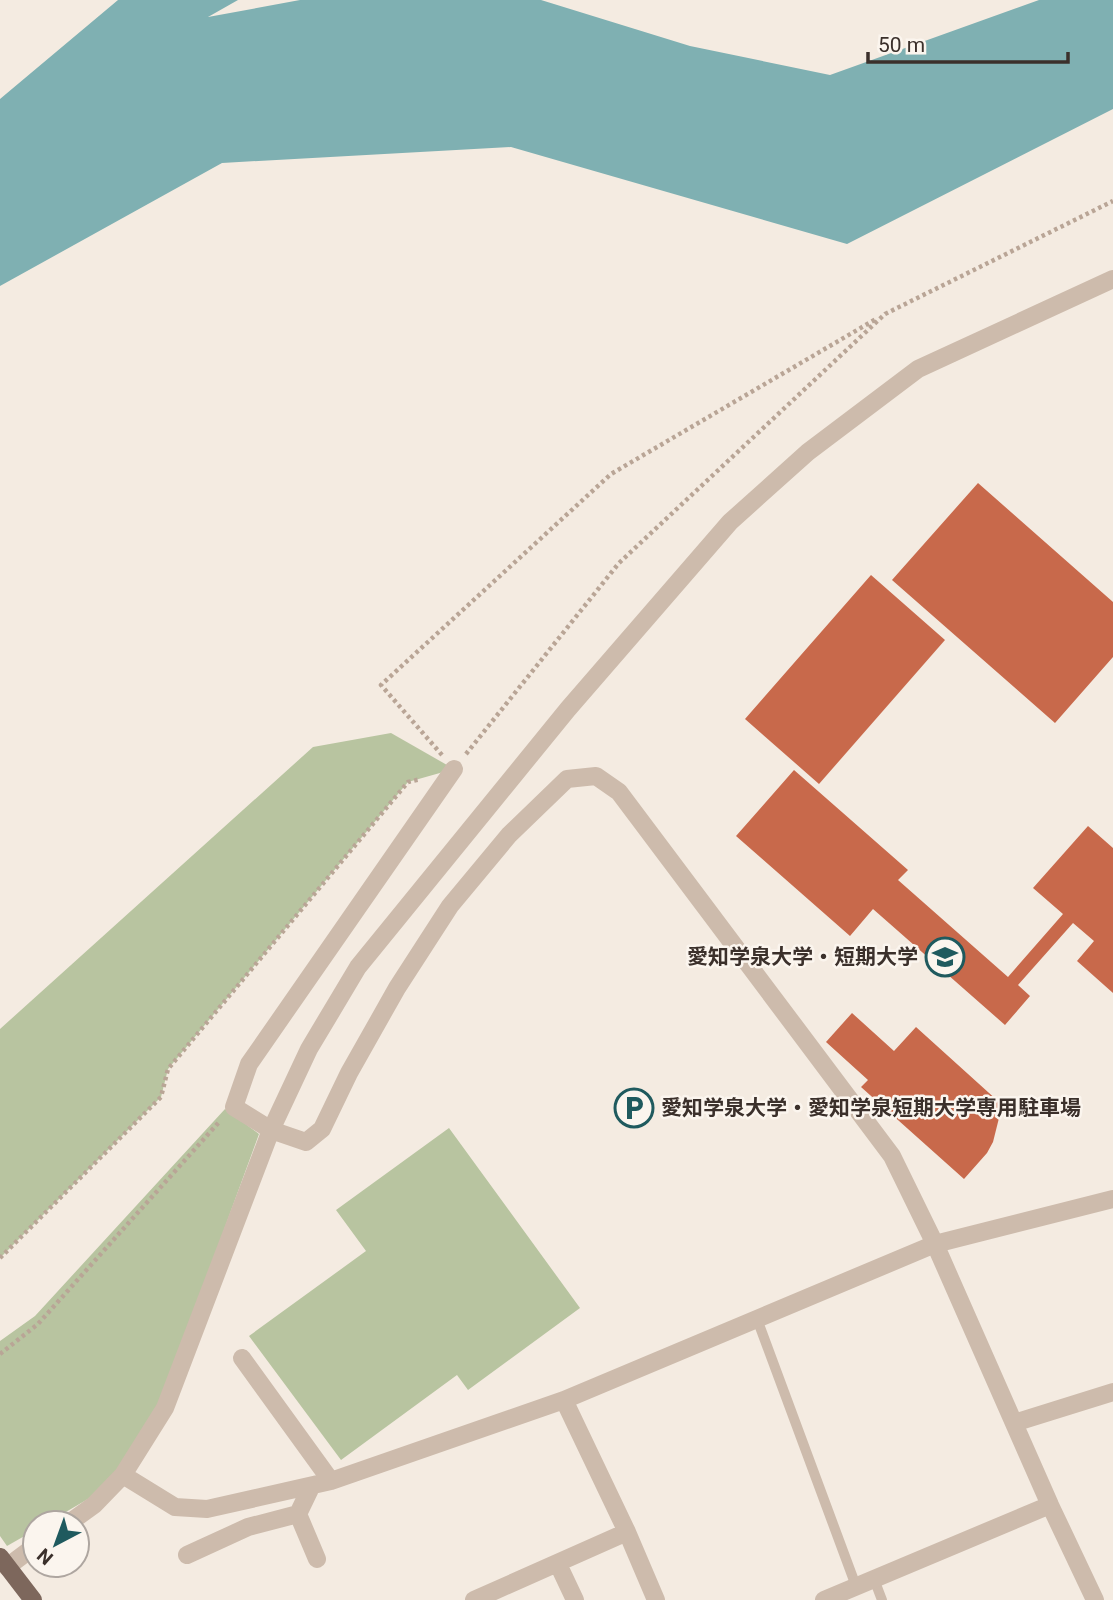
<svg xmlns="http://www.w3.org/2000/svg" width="1113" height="1600" font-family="Roboto,'Noto Sans JP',sans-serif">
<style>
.green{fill:#b8c4a0}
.water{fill:#7fb0b2}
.building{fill:#c8694b}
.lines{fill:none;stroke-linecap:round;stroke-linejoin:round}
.path{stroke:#b9a596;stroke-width:4.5;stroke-dasharray:3.5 3.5;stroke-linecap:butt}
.service{stroke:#cdbbac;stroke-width:10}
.minor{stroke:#cdbbac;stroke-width:18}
.primary{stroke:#7d675c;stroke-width:18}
.labels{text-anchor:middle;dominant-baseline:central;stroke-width:5;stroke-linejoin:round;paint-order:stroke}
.poi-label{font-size:21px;font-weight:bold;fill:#3b302b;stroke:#fbf5ee;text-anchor:end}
</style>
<rect width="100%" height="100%" fill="#f4ebe1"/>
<!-- green -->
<path class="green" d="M391,733L454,769L408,782L168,1069L161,1097L0,1258V1029L313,747Z
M225,1109L259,1134L160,1405L118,1471L88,1499L47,1523H35V1530L7,1546L0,1536V1341L35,1316Z
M449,1128L580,1308L468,1390L457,1375L341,1460L249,1336L366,1251L336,1210Z"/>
<!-- water -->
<path class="water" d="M118,0H238L208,17L300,0H541L690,46L830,75L1039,0H1113V109L847,244L511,147L222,163L0,286V99Z"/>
<!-- building -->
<path class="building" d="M978,483L1113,602V657L1055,723L892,580Z
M871,575L945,640L819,784L745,719Z
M794,770L908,870L898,880L1008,977L1063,914L1033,888L1088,826L1113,848V993L1077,961L1094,941L1073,923L1018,985L1030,996L1005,1025L873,909L850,936L736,836Z
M852,1013L894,1051L916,1027L999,1102L1000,1114L993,1142L987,1153L964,1179L861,1087L868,1080L826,1042Z"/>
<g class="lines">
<!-- path -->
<path class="path" d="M466,754L619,563L885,314L1113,201
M442,755L381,685L611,474L876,319
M0,1258L161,1097L168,1069L408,782L421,779
M0,1354L38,1324L220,1121"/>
<!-- service -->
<path class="service" d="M757,1319L856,1586
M874,1579L882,1600"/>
<!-- minor -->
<path class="minor" d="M454,769L249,1064L234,1107L271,1130L306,1142L322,1129L349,1073L397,988L450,906L509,835L567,779L596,776L619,792L892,1156L935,1244L1050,1505L1095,1600
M242,1358L331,1481
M564,1400L627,1532L656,1600
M1014,1423L1113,1392
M123,1475L175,1507L207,1509L331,1481L564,1400L935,1244L1113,1199
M298,1514L317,1559
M69,1523L94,1505L123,1475L165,1408L271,1130L309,1049L358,967L568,709L730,522L808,452L918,369L1113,279
M187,1555L248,1527L298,1514L311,1487
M558,1564L575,1600
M7,1567L35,1546
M474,1600L627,1532
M824,1600L1050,1505"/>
<!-- primary -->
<path class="primary" d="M0,1557L33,1600"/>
</g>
<!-- icons -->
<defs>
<symbol id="school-ring" viewBox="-11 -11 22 22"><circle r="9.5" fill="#fbf5ee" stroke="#1f5a5e" stroke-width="1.5"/><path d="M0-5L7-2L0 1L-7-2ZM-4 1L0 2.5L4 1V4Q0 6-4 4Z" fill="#1f5a5e"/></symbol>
<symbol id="parking-ring" viewBox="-11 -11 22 22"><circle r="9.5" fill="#fbf5ee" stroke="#1f5a5e" stroke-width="1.5"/><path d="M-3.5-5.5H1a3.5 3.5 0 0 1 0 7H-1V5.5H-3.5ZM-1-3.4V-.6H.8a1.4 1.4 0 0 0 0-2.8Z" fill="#1f5a5e"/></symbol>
</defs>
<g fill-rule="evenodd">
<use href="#school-ring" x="923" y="935" width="44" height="44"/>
<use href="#parking-ring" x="612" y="1086" width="44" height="44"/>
</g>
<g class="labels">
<!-- poi labels -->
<g class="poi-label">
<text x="918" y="957">愛知学泉大学・短期大学</text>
<text x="661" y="1108" text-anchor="start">愛知学泉大学・愛知学泉短期大学専用駐車場</text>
</g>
</g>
<!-- north arrow -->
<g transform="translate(56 1544) rotate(221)"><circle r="33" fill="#fbf5ee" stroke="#aea6a0" stroke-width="2"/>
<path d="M0-5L12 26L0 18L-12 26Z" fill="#1f5a5e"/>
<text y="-10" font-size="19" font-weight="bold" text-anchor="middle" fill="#3b302b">N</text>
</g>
<!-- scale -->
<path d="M868 52v10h200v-10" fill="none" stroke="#3b302b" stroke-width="3.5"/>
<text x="878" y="52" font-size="21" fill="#3b302b" stroke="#fbf5ee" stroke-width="5" paint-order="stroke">50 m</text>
</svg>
